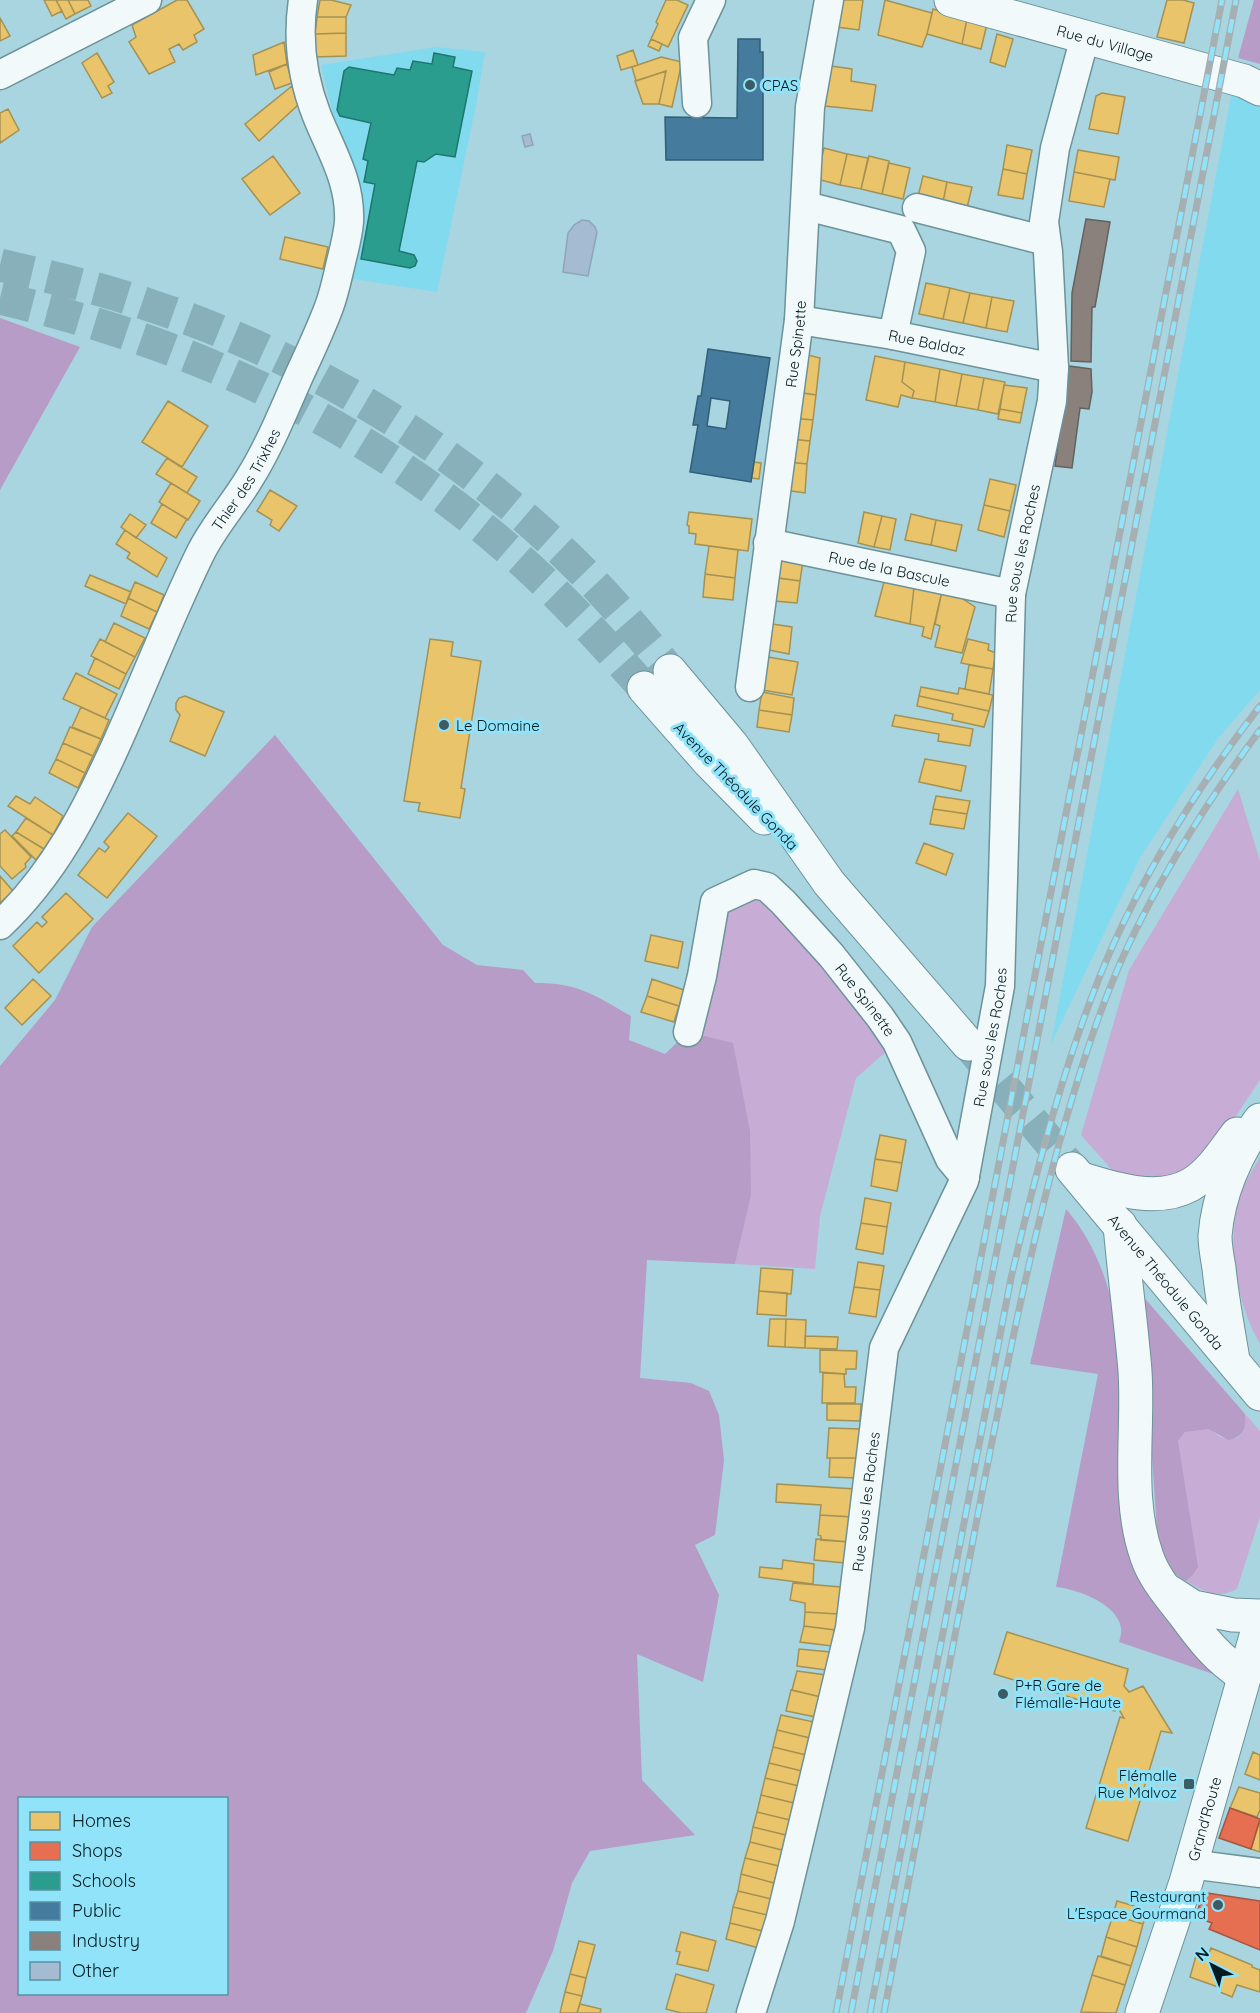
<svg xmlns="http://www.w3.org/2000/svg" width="1260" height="2013" font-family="Quicksand,sans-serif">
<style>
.built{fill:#82daef}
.green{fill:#c7acd6}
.forest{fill:#b69cc6;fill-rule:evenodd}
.homes{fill:#e9c46a;stroke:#a49154;stroke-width:1.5}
.shops{fill:#e76f51;stroke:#a35642;stroke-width:1.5}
.schools{fill:#2a9d8f;stroke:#1e766e;stroke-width:1.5}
.public{fill:#457b9d;stroke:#315e78;stroke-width:1.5;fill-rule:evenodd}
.industry{fill:#8a817c;stroke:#626260;stroke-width:1.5}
.building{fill:#a4bbd2;stroke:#8fa5b7;stroke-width:1.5}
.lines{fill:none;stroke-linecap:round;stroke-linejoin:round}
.secondary-tunnel{stroke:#87b0ba;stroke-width:33;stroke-dasharray:33 16;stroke-linecap:butt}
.minor-casing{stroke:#6c929a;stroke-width:31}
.tertiary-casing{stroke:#6c929a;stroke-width:35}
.secondary-casing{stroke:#6c929a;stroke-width:35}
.minor{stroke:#f2f9fa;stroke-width:28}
.tertiary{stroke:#f2f9fa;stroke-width:33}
.secondary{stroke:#f2f9fa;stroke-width:33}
.rail-casing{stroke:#a6b0b2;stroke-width:7}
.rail{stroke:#90e3f8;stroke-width:4.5;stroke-dasharray:14;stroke-linecap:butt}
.poi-dot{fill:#3d5b63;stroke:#90e3f8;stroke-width:2}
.labels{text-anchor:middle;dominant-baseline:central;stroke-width:6;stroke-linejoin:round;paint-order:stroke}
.street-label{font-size:15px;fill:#031a20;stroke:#90e3f8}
.poi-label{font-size:15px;fill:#031a20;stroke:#90e3f8;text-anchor:start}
</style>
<rect width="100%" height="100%" fill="#a8d5e0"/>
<!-- built -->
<path class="built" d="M436,47L485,52L477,100L437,292L347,278L360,186L333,114L321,65Z
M1232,91L1260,104V690L1219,737L1141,856L1051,1044Z"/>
<!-- green -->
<path class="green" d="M1238,789L1260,861V1080L1210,1155L1161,1181L1113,1171L1081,1135L1129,970Z
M754,884L897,1042L856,1078L820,1216L815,1269L735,1264L751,1196L688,1032L715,902Z
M1260,1157V1344C1237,1305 1226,1242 1239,1199C1243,1184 1253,1170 1260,1157Z
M1245,1414L1260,1431V1517L1237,1589C1216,1600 1204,1591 1186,1581L1192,1576L1178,1441L1185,1432C1191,1430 1202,1427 1209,1429C1213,1431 1216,1435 1221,1437C1241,1444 1246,1431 1245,1414Z"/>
<!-- forest -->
<path class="forest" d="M1254,0H1260V64L1238,58Z
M0,318L80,347L0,490Z
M275,735L443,945L477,965L523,970L535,983C577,982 596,996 631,1016L629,1040L665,1054L688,1032L733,1043L750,1131L751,1196L735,1264L647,1260L640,1378L691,1383L709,1391L719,1415L724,1460L715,1535L695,1545L719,1595L703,1682L637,1654L642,1780L695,1835L590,1851L572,1883L553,1951L526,2013H0V1066L55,1000L92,927ZM20,1798H226V1994H20Z
M1066,1209C1097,1245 1112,1290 1118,1337C1120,1351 1121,1363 1118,1378L1129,1540L1219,1676L1119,1642C1120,1638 1122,1632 1121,1628C1118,1604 1077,1589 1056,1587L1098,1374L1030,1364Z
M1141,1294L1245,1414C1246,1429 1244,1436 1229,1440L1208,1429L1185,1432L1178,1441L1198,1567L1192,1576L1186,1581C1171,1574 1164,1559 1158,1544Z"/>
<!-- homes -->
<path class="homes" d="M44,0H56L62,11L52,16Z
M56,0H68L75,14L66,19Z
M68,0H88L91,6L75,14Z
M177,0H187L204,29L194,35L197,42L183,50L179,44L169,49L175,62L149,74L129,42L136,37L132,25Z
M320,0H331L351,5L346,17H317Z
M666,0H677L688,5L668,47L651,39L658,24L656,22Z
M841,0H863L859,30L837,27Z
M885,0L932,13L927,34L922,47L878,35Z
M1167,0H1183L1194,3L1184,43L1157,37Z
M933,9L967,19L962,44L927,34Z
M317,17H346V33L315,34Z
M0,18L10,36L0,41Z
M967,19L987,24L981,49L962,44Z
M346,33V56L315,57V34Z
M997,34L1013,39L1005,67L990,62Z
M651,39L662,44L659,51L648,46Z
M284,42L287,64L256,75L253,55Z
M633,50L638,65L621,70L617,56Z
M97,53L114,82L108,86L112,93L102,98L82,63Z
M661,57L682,62L672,107L659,104L666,71L636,81L632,67Z
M287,64L292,83L275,89L269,72Z
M831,66L852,69L851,81L876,85L872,111L825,106Z
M666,71L659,104H643L635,81Z
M292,86L298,105L259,141L245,124Z
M1102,93L1125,97L1118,134L1089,129L1096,96Z
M8,109L19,130L0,143V113Z
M1007,145L1032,150L1027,174L1003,169Z
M824,148L847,154L840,185L817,179Z
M1078,150L1119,157L1115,180L1074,172Z
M847,154L868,158L861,189L840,185Z
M273,156L300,193L270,215L242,179Z
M869,156L889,161L882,194L861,189Z
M889,163L910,168L903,199L882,194Z
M1003,169L1027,174L1023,199L998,195Z
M1074,172L1110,179L1104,207L1069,201Z
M923,176L947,182L942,207L917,201Z
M947,182L972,187L966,212L942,207Z
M285,237L328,247L323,269L280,259Z
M926,283L950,288L943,319L919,314Z
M950,288L970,293L963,323L943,319Z
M970,293L992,297L986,328L963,323Z
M992,297L1014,301L1007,332L986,328Z
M800,353L820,358L816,395L796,392Z
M875,356L905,362L902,382L914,391L912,398L901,395L898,407L866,400Z
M905,362L940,369L935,402L912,398L914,391L902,382Z
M940,369L962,374L956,406L935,402Z
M962,374L984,378L978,410L956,406Z
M984,378L1005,382L998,414L978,410Z
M1004,385L1027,388L1022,413L1000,409Z
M796,392L816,395L813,420L791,418Z
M168,401L208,426L182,467L142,442Z
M1000,409L1022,413L1020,423L998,419Z
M791,418L813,420L810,441L790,439Z
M790,439L810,441L807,464L788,462Z
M167,458L197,477L187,493L156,474Z
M754,462L761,463L759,479L752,478Z
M788,462L807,464L805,493L785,490Z
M990,479L1016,485L1010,511L984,505Z
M171,483L200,501L188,520L159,502Z
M270,490L297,506L279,531L270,525L272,520L257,511Z
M162,504L187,519L176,538L151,523Z
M984,505L1010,511L1004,537L978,530Z
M689,512L752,519L748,551L695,544L696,534L689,533V526L687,525Z
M864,512L882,516L874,547L858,543Z
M130,514L146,525L136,538L121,527Z
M911,514L936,520L931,545L905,540Z
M882,516L896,519L890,550L874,547Z
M936,520L962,525L956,551L931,545Z
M125,530L167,558L157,577L127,558L130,553L116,544Z
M709,546L738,550L735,578L705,574Z
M780,558L803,561L800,581L778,578Z
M705,574L735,578L733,600L703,597Z
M90,575L131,592L126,604L85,586Z
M778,578L800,581L797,603L774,601Z
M885,578L914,587L910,624L875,616Z
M135,582L164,595L157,612L128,598Z
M914,587L942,591L931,639L922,636L924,627L910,624Z
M942,591L957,595L975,607L962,653L935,647L940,626L935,624Z
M128,598L157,612L149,629L121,616Z
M114,623L145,638L135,657L105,642Z
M772,624L792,627L789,654L769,650Z
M100,639L135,657L126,674L91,656Z
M430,639L453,642L451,656L481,661L461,788L465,789L460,818L418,811L420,803L404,801Z
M968,639L989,644L988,650L996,653L993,669L961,663Z
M768,657L798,662L792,695L762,690Z
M95,658L126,674L119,689L88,674Z
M969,665L993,669L989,694L965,689Z
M76,673L117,694L105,718L63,699Z
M921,687L958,694L959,688L993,695L989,711L919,696Z
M762,692L794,698L792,715L759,710Z
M185,696L224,712L205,756L170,741L180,715L176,710V703L179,698Z
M919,696L989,711L984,727L952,720L953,714L917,706Z
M81,707L109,720L101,739L72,727Z
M759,710L792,715L789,732L757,727Z
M895,715L973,729L970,746L938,741L939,734L892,726Z
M70,727L101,739L93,756L63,743Z
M63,743L93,756L85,773L56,759Z
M56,759L85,773L78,788L49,773Z
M925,759L966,766L961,791L919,782Z
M16,796L30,804L35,797L63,816L53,835L8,806Z
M936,796L970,801L967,814L933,809Z
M933,809L967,814L964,829L930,824Z
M128,813L157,836L107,898L78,875L99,848L105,852L109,847L104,842Z
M26,818L53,835L44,849L16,832Z
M5,830L31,857L25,864L26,867L12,879L0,866V834Z
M16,832L44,849L36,860L12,836Z
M924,843L953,854L946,875L916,863Z
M0,876L13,891L0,903Z
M66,893L93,919L39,973L13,946L37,922L42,927L47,922L42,917Z
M651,935L683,942L678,968L645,961Z
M33,979L51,996L22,1025L5,1008Z
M652,979L684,990L679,1006L647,996Z
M647,996L679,1006L674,1022L641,1012Z
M880,1135L906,1140L902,1163L875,1159Z
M875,1159L902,1163L897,1191L871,1186Z
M865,1198L891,1203L887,1227L861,1223Z
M861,1223L887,1227L883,1254L856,1249Z
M858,1262L884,1266L880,1290L854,1287Z
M761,1268L793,1270L791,1294L759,1291Z
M854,1287L880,1290L876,1317L849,1313Z
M759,1291L787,1293L786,1316L757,1314Z
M770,1319H786L785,1347L768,1346Z
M786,1319L806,1320L805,1348L785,1347Z
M805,1336L838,1337L837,1349L805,1348Z
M820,1350L857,1351L856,1369H846V1374L820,1372Z
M823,1373L844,1374L845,1387H856L855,1403H822Z
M827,1404H861L860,1421L827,1420Z
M829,1428L860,1429L859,1458H827Z
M830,1458H859L858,1478L829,1477Z
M777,1484L855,1489L852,1517L820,1515L821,1505L776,1502Z
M820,1515L852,1517L849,1542L821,1540V1536L818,1535Z
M816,1539L849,1542L845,1563L814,1560Z
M783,1560L814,1564L813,1584L759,1577L760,1567L782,1569Z
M793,1583L841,1587L838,1614L805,1612V1603L790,1600Z
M805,1612L838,1614L835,1630L804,1626Z
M804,1626L835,1630L832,1646L800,1642Z
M1007,1632L1128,1669L1124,1686L1129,1692L1143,1686L1172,1733L1161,1731L1128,1841L1086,1828L1120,1717L1124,1718L1117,1706L1115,1711L994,1674Z
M799,1649L830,1652L826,1670L797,1666Z
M797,1671L826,1675L821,1697L792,1690Z
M791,1690L821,1697L816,1717L786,1711Z
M781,1715L814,1722L810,1738L777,1730Z
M777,1730L810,1738L806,1755L773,1747Z
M773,1747L806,1755L802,1771L769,1763Z
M1253,1752L1260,1755V1780L1245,1774Z
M769,1763L802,1771L799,1786L765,1778Z
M765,1778L799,1786L794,1803L761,1795Z
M1239,1787L1260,1793V1810L1257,1817L1230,1808Z
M761,1795L794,1803L790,1820L757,1812Z
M757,1812L790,1820L786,1835L753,1827Z
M1260,1820V1852L1251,1849Z
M753,1827L786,1835L782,1850L750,1842Z
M750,1842L782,1850L779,1866L745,1858Z
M745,1858L779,1866L774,1883L741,1874Z
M741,1874L774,1883L771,1899L738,1891Z
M738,1891L771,1899L767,1915L733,1907Z
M1117,1901L1148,1910L1143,1924L1113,1915Z
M733,1907L767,1915L763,1931L730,1923Z
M1113,1915L1143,1924L1137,1947L1106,1937Z
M730,1923L763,1931L759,1948L726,1939Z
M681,1932L716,1941L708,1971L677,1964L680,1952L676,1951Z
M1106,1937L1137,1947L1131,1966L1101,1956Z
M579,1941L595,1945L586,1978L570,1974Z
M1211,1948L1252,1965V1967L1260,1970V1992L1237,1985L1232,1997L1220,1992L1221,1988L1190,1977L1196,1956L1207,1959Z
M1098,1956L1131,1966L1125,1985L1092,1975Z
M570,1974L586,1978L582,1996L565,1992Z
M676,1974L714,1985L706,2013H681L666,2009Z
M1092,1975L1125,1985L1116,2013L1081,2012Z
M565,1992L582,1996L577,2013H560Z
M580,2004L601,2009L600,2013H577Z"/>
<!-- shops -->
<path class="shops" d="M1230,1808L1260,1819L1251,1849L1219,1838Z
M1207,1893L1260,1901V1950L1209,1929L1212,1923L1196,1917L1202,1896Z"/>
<!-- schools -->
<path class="schools" d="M434,53L455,57L453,67L472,71L455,157L436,154L424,162L417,161L399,251L414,255L417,261L415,266L410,268L361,259L375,184L364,182L368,161L363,159L371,123L340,116L337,110L344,71L349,67L394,75L397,68L410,70L413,61L432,64Z"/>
<!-- public -->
<path class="public" d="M738,39H760V52H763V160H666L665,117L737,118Z
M708,349L770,358L751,482L690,472L698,425H693L698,396H701ZM711,398L730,401L726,429L707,426Z"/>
<!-- industry -->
<path class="industry" d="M1086,219L1110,222L1095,307H1092L1091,362L1071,361L1072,293Z
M1069,366L1091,369L1092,392L1089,409L1080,408L1072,468L1055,466Z"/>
<!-- building -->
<path class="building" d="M530,134L533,145L525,147L522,136Z
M582,220L589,221L595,227L597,232L588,276L563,272L568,233L574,225Z"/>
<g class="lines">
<!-- secondary-tunnel -->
<path class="secondary-tunnel" d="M0,265C50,277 100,288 149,305C307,357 451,444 570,559C606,594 638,632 670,671
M0,298C204,346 384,432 538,576C576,612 610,650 644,688
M969,1045L1072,1169"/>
<defs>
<g id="minor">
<path d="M0,75L147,0"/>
<path d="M697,103L693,38L711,0"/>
<path d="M806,206L901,230L911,251L893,335"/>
<path d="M917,208L1046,241"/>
<path id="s1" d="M799,320L893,335L1054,368"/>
<path id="s2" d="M768,543L1011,594"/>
<path id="s3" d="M750,687L799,320L810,107L829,0"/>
<path id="s4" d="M0,925C54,874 86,811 116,745C145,681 170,615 201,552C214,526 234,504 249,479C269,447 283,412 298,378C309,354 320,331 329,307C335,291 338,274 342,258C345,246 348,234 349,222C351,182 331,151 317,116C302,78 297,40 303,0"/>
<path id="s5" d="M688,1032L702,976L715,902L754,884L767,887L783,902L831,955L880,1017L897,1042L950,1159L965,1177"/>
<path d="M1190,1864L1260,1873"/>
<path id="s6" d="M751,2013L780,1921L850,1628L884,1348L964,1181L1000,986L1011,594L1052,401L1054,368L1048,252L1044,222L1055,148L1085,37"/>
</g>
<g id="tertiary">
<path id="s7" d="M951,0L1244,81L1260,89"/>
<path id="s8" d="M1142,2013L1186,1882L1260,1622"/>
</g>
<g id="secondary">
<path d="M670,671L732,745L829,883L968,1044"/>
<path d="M644,688L709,762L764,818"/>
<path id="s9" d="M1072,1169L1260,1394"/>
<path d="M1082,1179C1114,1189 1158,1203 1190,1185C1210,1174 1224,1151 1237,1134"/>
<path d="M1120,1225C1124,1273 1131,1322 1135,1371C1139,1432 1126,1498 1147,1557C1154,1578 1171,1597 1184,1614C1203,1640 1217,1658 1244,1676"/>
<path d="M1233,1360C1228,1329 1222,1299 1219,1268C1217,1257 1215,1246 1215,1236C1218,1195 1236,1153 1260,1120"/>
<path d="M1170,1592L1193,1607L1233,1615L1260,1616"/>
</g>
</defs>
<!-- minor casing -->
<use href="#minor" class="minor-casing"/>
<!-- tertiary casing -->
<use href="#tertiary" class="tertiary-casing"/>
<!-- secondary casing -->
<use href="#secondary" class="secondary-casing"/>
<!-- minor -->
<use href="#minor" class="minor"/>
<!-- tertiary -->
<use href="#tertiary" class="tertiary"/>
<!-- secondary -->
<use href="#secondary" class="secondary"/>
<defs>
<path id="rail" d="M836,2013L1222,0
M851,2013L1236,0
M870,2013L1011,1278C1037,1168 1067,1049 1113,945C1152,859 1203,780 1260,706
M884,2013C916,1840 949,1666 982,1493C1004,1380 1026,1267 1056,1155C1075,1086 1096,1016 1126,950C1163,872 1208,800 1260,730"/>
</defs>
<!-- rail casing -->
<use href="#rail" class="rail-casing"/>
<!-- rail -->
<use href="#rail" class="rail"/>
</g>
<!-- markers -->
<g class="poi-dot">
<circle cx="750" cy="85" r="6"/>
<circle cx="444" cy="725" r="6"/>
<circle cx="1003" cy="1694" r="6"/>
<rect x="1183" y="1778" width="12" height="12" rx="3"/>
<circle cx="1218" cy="1905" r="6"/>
</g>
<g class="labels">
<!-- street labels -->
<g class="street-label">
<text stroke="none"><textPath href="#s7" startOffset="160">Rue du Village</textPath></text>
<text stroke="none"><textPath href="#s1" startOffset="130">Rue Baldaz</textPath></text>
<text stroke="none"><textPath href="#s3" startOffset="346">Rue Spinette</textPath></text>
<text stroke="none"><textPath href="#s4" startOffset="512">Thier des Trixhes</textPath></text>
<text stroke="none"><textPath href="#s6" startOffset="1497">Rue sous les Roches</textPath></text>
<text stroke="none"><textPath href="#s2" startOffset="124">Rue de la Bascule</textPath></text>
<text transform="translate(736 786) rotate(46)">Avenue Théodule Gonda</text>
<text stroke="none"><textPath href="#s5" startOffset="339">Rue Spinette</textPath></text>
<text stroke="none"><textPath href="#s6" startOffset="1011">Rue sous les Roches</textPath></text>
<text stroke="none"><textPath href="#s9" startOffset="147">Avenue Théodule Gonda</textPath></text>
<text stroke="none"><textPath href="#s6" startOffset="525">Rue sous les Roches</textPath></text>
<text stroke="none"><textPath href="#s8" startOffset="204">Grand'Route</textPath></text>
</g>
<!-- poi labels -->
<g class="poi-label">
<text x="762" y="85">CPAS</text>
<text x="456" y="725">Le Domaine</text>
<text x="1015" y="1685">P+R Gare de<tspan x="1015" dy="17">Flémalle-Haute</tspan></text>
<text x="1177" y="1775" text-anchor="end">Flémalle<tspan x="1177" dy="17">Rue Malvoz</tspan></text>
<text x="1206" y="1896" text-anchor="end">Restaurant<tspan x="1206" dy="17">L'Espace Gourmand</tspan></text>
</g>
</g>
<!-- legend -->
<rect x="18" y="1797" width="210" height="198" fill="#90e3f8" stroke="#5893a2" stroke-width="1.5"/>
<rect x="30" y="1812" width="30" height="18" fill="#e9c46a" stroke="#5893a2" stroke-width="1.5"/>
<text x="72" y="1827" font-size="18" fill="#031a20">Homes</text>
<rect x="30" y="1842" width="30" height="18" fill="#e76f51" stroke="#5893a2" stroke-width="1.5"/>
<text x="72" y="1857" font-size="18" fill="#031a20">Shops</text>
<rect x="30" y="1872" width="30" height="18" fill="#2a9d8f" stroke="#5893a2" stroke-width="1.5"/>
<text x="72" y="1887" font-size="18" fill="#031a20">Schools</text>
<rect x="30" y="1902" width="30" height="18" fill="#457b9d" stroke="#5893a2" stroke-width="1.5"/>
<text x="72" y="1917" font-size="18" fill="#031a20">Public</text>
<rect x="30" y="1932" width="30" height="18" fill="#8a817c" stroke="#5893a2" stroke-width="1.5"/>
<text x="72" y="1947" font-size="18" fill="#031a20">Industry</text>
<rect x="30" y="1962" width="30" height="18" fill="#a4bbd2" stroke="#5893a2" stroke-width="1.5"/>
<text x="72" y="1977" font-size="18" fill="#031a20">Other</text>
<!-- north arrow -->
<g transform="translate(1212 1965) rotate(318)" stroke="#90e3f8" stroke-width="4.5" paint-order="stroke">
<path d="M0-4.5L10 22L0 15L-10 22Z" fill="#031a20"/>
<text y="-9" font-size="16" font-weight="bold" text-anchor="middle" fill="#031a20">N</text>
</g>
</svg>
